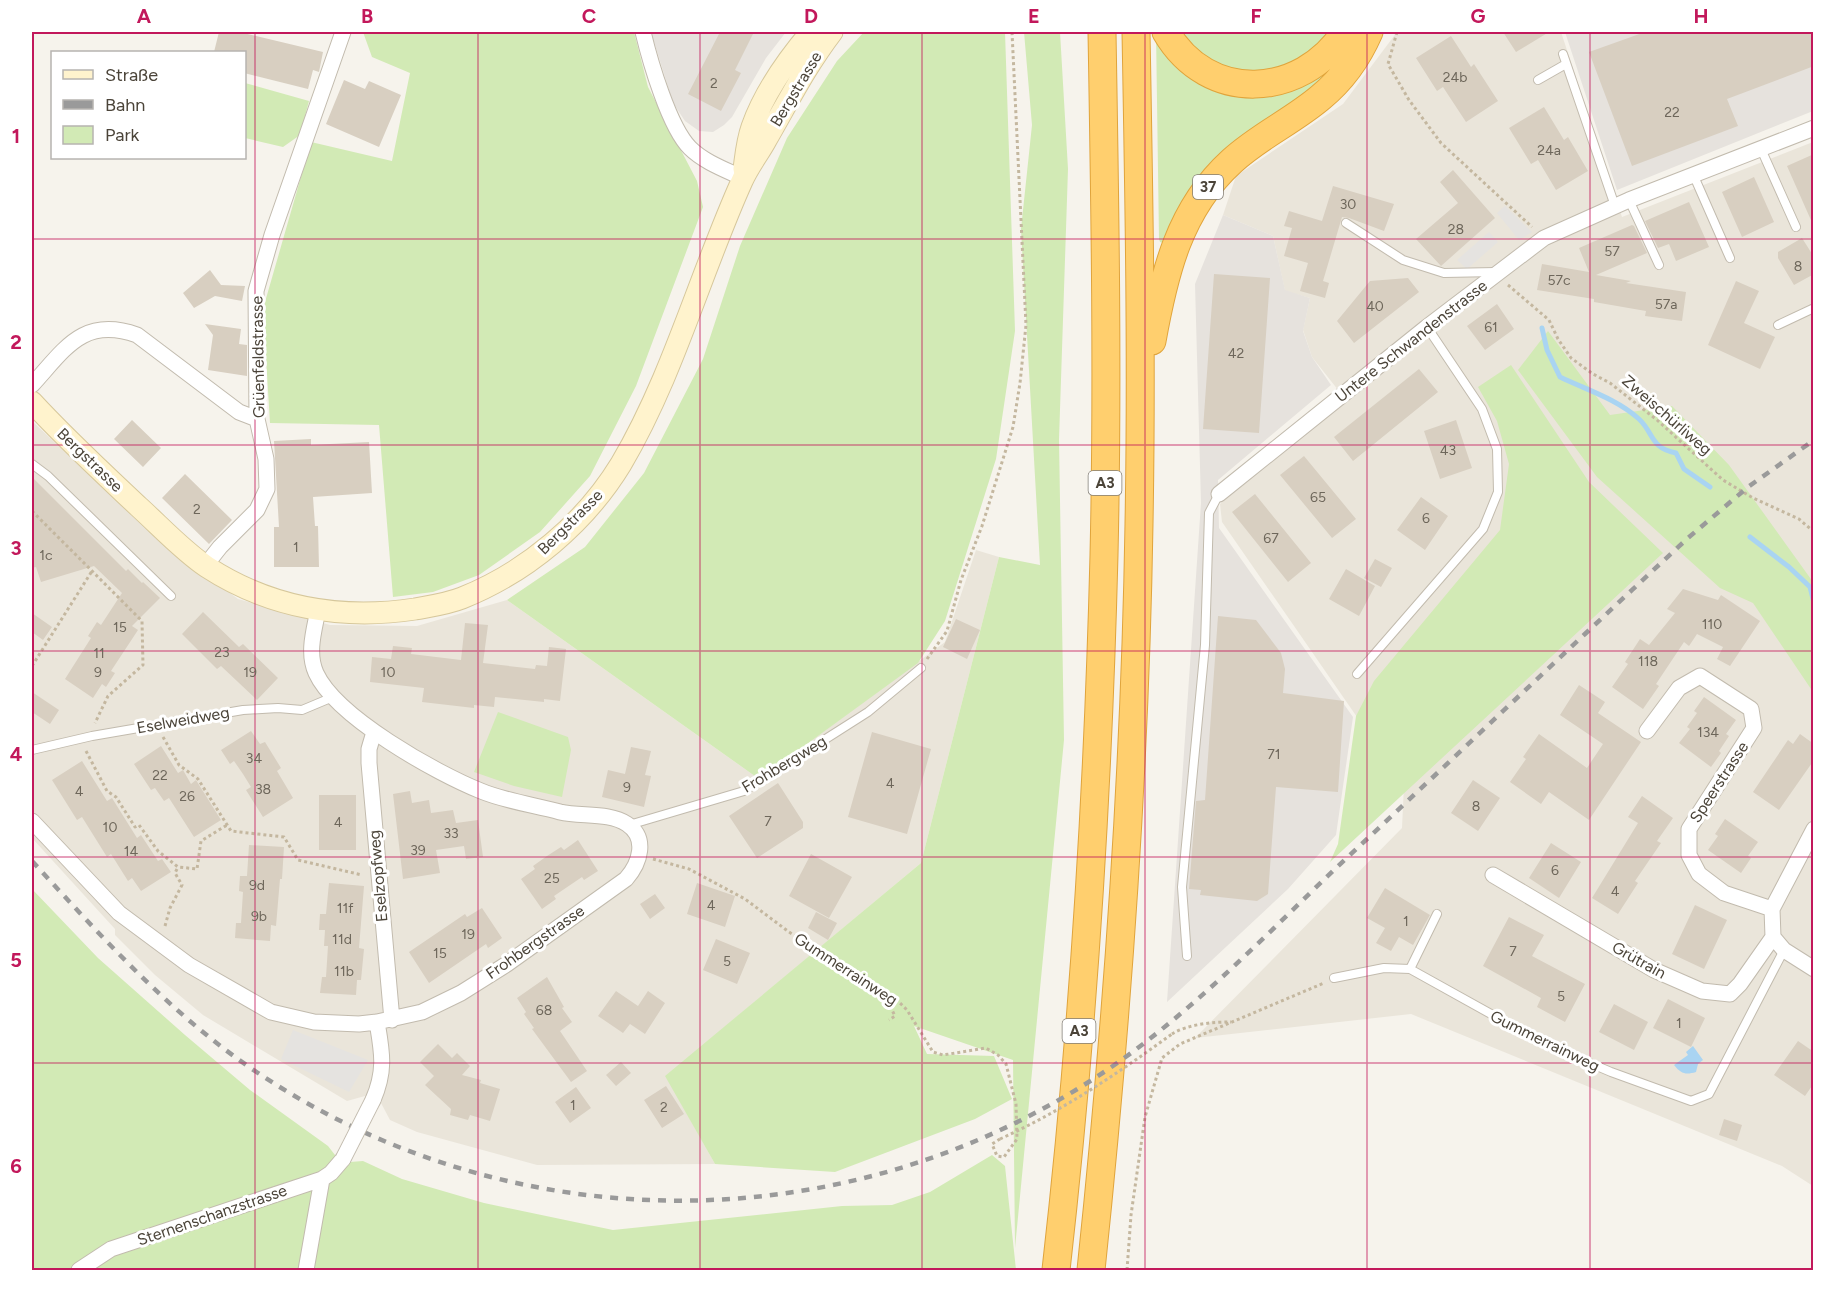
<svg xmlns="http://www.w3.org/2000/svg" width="1845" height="1302" font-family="Figtree,sans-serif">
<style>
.residential{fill:#eae5da}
.industrial{fill:#e6e2dd}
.green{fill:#d2eab5}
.parking{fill:#e5e3e0}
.water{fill:#a9d4f2}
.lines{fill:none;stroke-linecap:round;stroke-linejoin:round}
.stream{stroke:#a9d4f2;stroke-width:5}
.building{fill:#d8cfc1}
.lane-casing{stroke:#c2bbae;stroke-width:10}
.street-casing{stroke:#c2bbae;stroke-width:17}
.secondary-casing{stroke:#d6c79b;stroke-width:23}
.highway-casing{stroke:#e0a43c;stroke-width:29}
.path{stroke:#c4b79f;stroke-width:3;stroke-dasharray:3 3;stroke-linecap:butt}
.lane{stroke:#fff;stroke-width:8}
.street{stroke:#fff;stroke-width:15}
.secondary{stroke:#fff3cd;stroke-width:21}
.highway{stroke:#ffcf6e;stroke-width:27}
.rail{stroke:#9a9a9a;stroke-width:4.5;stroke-dasharray:8 8;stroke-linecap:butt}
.street-bridge-casing{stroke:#c2bbae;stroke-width:17;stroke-linecap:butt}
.path-bridge{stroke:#c4b79f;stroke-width:3;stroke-dasharray:3 3;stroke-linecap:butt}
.street-bridge{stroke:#fff;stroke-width:15}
.grid{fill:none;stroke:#c2185b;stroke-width:1.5;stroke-opacity:0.55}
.labels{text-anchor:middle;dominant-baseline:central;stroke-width:6;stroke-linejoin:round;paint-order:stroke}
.number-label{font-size:14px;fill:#6e675b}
.shield{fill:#fff;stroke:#817c74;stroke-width:1.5}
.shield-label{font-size:15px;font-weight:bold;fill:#4b4439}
.street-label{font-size:16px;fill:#4b4439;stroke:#fff}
.neatline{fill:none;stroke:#c2185b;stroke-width:2}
.grid-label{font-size:20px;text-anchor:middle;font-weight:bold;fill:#c2185b}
</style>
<rect width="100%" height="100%" fill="#f6f3ec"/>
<!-- residential -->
<path class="residential" d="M1397,32H1561L1622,217L1813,142V1186L1782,1166L1411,1014L1195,1038L1402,828L1404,785L1222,522L1220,504L1346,400L1312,357L1303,330L1310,298L1285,291L1273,236L1223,215L1236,176L1343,104Z
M32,421L159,540L238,599L330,625L417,626L507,600L759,779L945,642L976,550L999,557L921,863L666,1076L715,1164L537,1165L417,1132L390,1120L381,1103L365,1096L347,1101L203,1015L155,975L115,935V929L32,838Z"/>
<!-- industrial -->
<path class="industrial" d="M651,32H786L766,58L732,117L724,125L713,132L699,131L685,121L673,103Z
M1565,32H1813V111L1617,190Z
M1223,215L1273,236L1285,290L1310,298L1303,331L1312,357L1331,385L1218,480L1219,528L1353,717L1336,835L1288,889L1167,1002L1201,503L1195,284Z"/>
<!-- green -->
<path class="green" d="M363,32H634L648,87L697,181L703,207L636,386L590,476L540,532L479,575L433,592L393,597L379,425L270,423L263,309L311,142L392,161L410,73L372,57Z
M864,32H1005L1015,331L996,459L945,621L918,663L759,779L507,600L585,547L644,473L703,359L740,246L787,138L837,61Z
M1024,32H1060L1068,169L1059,440L1064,740L1015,1248L1013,1060L914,1026L927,1054L994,1056L1012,1099L975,1119L835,1172L715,1164L665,1076L921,863L999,557L1040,565L1021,229L1032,125Z
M1156,32H1360L1352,49L1163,243L1160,242L1159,239Z
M245,83L309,101L300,135L283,147L245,138Z
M1548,331L1610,415L1672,406L1729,465L1813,582V692L1753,603L1720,588L1597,477L1518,370Z
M1511,365L1589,482L1663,553L1330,862L1338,844L1356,716L1374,681L1500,530L1509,464L1497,421L1478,387Z
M498,712L568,737L571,750L562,797L514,786L474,772Z
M32,889L98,958L185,1035L250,1090L328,1146L335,1155L350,1162L363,1161L402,1179L484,1203L613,1230L842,1206L892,1205L930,1192L992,1155L1005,1166L1016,1270H32Z"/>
<!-- parking -->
<path class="parking" d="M1505,206L1532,232L1519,240L1497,213Z
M1489,232L1498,242L1467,269L1457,260Z
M293,1030L368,1060L349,1092L281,1059Z"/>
<!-- water -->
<path class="water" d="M1693,1046L1703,1060L1698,1064L1696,1072C1686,1075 1681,1074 1674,1065L1688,1055L1686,1052Z"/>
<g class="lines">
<!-- stream -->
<path class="stream" d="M1542,328L1547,350L1560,377C1587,390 1617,399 1639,419C1654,433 1650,448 1676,453L1684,469L1710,487
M1750,537L1789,567L1810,587L1814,603"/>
</g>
<!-- building -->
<path class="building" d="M219,32H239L323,52L319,72L313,70L308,89L244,73V52H214Z
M720,32H754L735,70L741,73L721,111L688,94Z
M1503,32H1549L1516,52Z
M1645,32H1814V66L1727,99L1738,126L1632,166L1589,52Z
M1451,36L1471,67L1474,64L1498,101L1466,122L1443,87L1437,91L1416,58Z
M344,80L365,89L369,81L401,95L379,147L326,124Z
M1544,107L1564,140L1568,137L1588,171L1556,190L1538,160L1531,164L1509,128Z
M1814,154V227L1787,166Z
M1453,170L1495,218L1441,266L1416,239L1458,203L1440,182Z
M1754,177L1774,222L1742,237L1722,192Z
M1333,186L1394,204L1384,231L1349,218L1342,217L1323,281L1329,283L1325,298L1300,291L1308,263L1284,256L1292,228L1284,226L1289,211L1322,221Z
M1689,202L1709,247L1676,261L1669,244L1658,248L1645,221Z
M1632,225L1634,226L1647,253L1596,275L1631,281L1626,283L1686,292L1682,321L1645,316L1646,311L1594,302V299L1537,290L1542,264L1589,272L1579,248Z
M1802,238L1814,257V274L1794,285L1778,258V252Z
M210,270L221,285L245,286L242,301L215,296L194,308L183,293Z
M1214,274L1270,278L1259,433L1203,429Z
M1408,278L1419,292L1354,343L1337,321L1370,281Z
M1736,281L1759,291L1744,323L1775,337L1760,369L1708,345Z
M1497,304L1514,329L1485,350L1467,326Z
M205,324L241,329L239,344L247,345V376L208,370L213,335Z
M1419,369L1438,392L1353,461L1334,437Z
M132,420L161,448L143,467L114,439Z
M1456,420L1472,468L1440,479L1424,431Z
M311,439V445L369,442L372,493L313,497L315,526H318L319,567H274V527H279L274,441Z
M1304,456L1356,519L1332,538L1280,475Z
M185,474L232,520L209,544L162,498Z
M32,477L126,571L128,569L142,583L143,582L160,598L132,626L138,630L111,671L115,673L106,687L102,684L93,698L65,679L91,638L88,636L97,622L101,625L122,593L94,566L41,582L36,567L32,568Z
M1255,494L1311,563L1288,582L1232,512Z
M1421,497L1448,516L1425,550L1397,530Z
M1375,559L1392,568L1381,587L1364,578Z
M1346,569L1375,586L1359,616L1329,599Z
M1683,589L1718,600L1721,595L1760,621L1730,666L1717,659L1723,647L1697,634L1689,646L1684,642L1656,684L1659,686L1643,709L1612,687L1628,664L1625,662L1640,639L1649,645L1675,613L1667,609Z
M203,612L239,647L243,644L278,678L257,700L221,666L217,669L182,634Z
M32,613L52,627L43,640L32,632Z
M1218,616L1256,620L1281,653L1285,669L1283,693L1344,701L1338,792L1276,787L1268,894L1257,901L1200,895L1201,890L1189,889L1196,801L1205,800Z
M956,619L980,630L967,659L943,647Z
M465,623L488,625L483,663L535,669L536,665L547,666L549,647L566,649L560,701L544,699V702L495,697L494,707L474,705V708L422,702L424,688L370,682L372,657L391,659L393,646L412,648L411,654L461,660Z
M1579,685L1605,702L1598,713L1641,742L1589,820L1549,792L1541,804L1510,782L1526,759L1523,757L1539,734L1587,768L1603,744L1560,715Z
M32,692L59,710L50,724L32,712Z
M1704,697L1736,720L1726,734L1729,736L1719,751L1721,753L1711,767L1679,743L1690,729L1687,727L1697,713L1694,711Z
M251,731L260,744L265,742L281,768L277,771L293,798L263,817L246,790L251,787L243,774L234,761L230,764L221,750Z
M872,732L931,749L907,834L848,817Z
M1800,734L1814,744V760L1779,810L1753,792L1788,740L1793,744Z
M161,746L178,773L183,770L191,784L196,780L221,820L194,837L169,798L164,801L155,788L151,790L134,764Z
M631,747L651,751L645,775L651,776L644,807L602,797L608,770L625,774Z
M82,761L107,801L112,798L137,838L141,835L158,861L162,859L171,872L141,891L132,878L128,881L111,854L107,857L82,817L77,820L52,780Z
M1473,780L1500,798L1478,831L1451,813Z
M778,783L803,822V828L757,858L729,816Z
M410,791L412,803L429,800L431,813L453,810L456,823L478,820L483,857L466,859L464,846L436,850L440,873L403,879L393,794Z
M319,795H356V850H319Z
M1642,796L1673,818L1657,841L1661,843L1635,881L1638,883L1618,914L1592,898L1638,823L1628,817Z
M1725,819L1758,842L1748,856L1751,858L1741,873L1708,850L1718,836L1715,834Z
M578,840L598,871L584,880L582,877L554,896L556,899L542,909L521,879L535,869L533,866L547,856L561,847L564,850Z
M1551,843L1581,862L1559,898L1529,878Z
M249,845L284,847L282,879H280L276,926L271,925L270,941L235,938L236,923H241L243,892L239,891L240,876H247Z
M811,854L852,877L829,918L789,896Z
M329,883L364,886L359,948L364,949L361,980H357L356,995L320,993L322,977H326L328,946H324L325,930H319L320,914H326Z
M697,883L735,896L725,927L687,914Z
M1385,888L1430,915L1413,945L1399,937L1391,951L1376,943L1385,928L1367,918Z
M655,894L665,908L650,919L640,904Z
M1695,905L1727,920L1704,969L1672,954Z
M482,908L502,938L488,948L486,944L429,983L409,952L465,914L467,917Z
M816,912L837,923L828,940L808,928Z
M1509,917L1544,935L1532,956L1585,984L1565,1022L1537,1007L1541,998L1483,966Z
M716,939L750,953L737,984L703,970Z
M547,977L564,1007L562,1008L572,1022L560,1031L587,1071L571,1082L532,1029L534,1028L524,1014L526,1012L517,998Z
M616,991L638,1006L648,991L665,1003L645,1034L630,1024L623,1033L598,1016Z
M1668,999L1705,1018L1691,1047L1653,1028Z
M1614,1004L1648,1022L1634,1050L1599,1032Z
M1798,1041L1814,1052V1083L1805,1096L1774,1075Z
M438,1044L452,1058L457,1053L470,1066L462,1075L481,1080L480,1083L500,1089L490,1121L470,1115L468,1120L450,1115L451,1109L425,1085L434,1076L420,1062Z
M621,1062L631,1073L616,1086L606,1075Z
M666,1086L684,1114L662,1128L644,1100Z
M576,1087L591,1108L570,1123L555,1102Z
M1724,1119L1742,1125L1737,1141L1719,1135Z"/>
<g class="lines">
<defs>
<path id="lane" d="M1563,54L1615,206
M1538,80L1566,64
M1761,149L1796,227
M1693,174L1730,258
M1629,200L1659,265
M1346,223L1403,260L1444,273L1496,272
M1778,325L1814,308
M32,464L48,476L171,596
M1357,674L1483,529L1498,492L1497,449L1482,409L1427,327
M32,750L92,736L243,710L278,708L302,710L333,697
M629,825L744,791L868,712L921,668
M1187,956L1182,887L1205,645L1209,513L1219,494
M1410,969L1437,914
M1334,978L1384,968L1410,969L1545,1044L1611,1072L1691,1101L1709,1094L1784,950"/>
<path id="street" d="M643,32C650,61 669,127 690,148C704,162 726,170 743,178
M32,385C65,349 83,316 137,335L239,412L257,419
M1219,494L1427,327L1544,238L1629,200L1814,128
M205,566L220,547L257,510L267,489L266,459L257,419L256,291L272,235L343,32
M1647,731L1679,688L1700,676L1751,709L1754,728L1689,829V855L1699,874L1724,893L1772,909
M374,732L369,749V763L392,1020
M32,821L119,913L189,965L271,1012L314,1022L359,1024L377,1022L422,1012L461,993L507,964L626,879C640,863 648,838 627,824C609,812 581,817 560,812C534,805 505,801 481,791C436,773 336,717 316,673C307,653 314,631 318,610
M1493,875L1654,970L1702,991L1730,994L1740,984L1773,937
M1773,937L1772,909L1814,829
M1773,937L1784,950L1814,969
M373,1100C386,1070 382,1052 377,1022
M79,1270L111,1249L322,1179L331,1173L343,1159
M306,1270L322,1179"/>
<path id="secondary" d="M744,169C746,154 747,141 752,127C764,93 788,59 811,32
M32,402C66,439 103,473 139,507C161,527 183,551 207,567C270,608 342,620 415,609C431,606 447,604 462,598C527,572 585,523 621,464C673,376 700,274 742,181C748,167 759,153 766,140C788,102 806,66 832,32"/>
<path id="highway" d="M1166,32C1208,104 1301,99 1345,32
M1152,341C1164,274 1179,209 1232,161C1259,136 1293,121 1321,97C1343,79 1358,57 1369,32
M1056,1270C1083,1033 1098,794 1104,555C1108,381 1105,206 1102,32
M1091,1270C1117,1023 1135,773 1139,524C1142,360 1139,196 1136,32"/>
</defs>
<!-- lane casing -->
<use href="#lane" class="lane-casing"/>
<!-- street casing -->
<use href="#street" class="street-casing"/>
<!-- secondary casing -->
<use href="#secondary" class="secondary-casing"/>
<!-- highway casing -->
<use href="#highway" class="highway-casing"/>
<!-- path -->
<path class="path" d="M1397,32L1388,64L1409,100L1441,143L1532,227
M1508,285L1549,320L1558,339L1571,358L1593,374L1610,383L1657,420L1723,480L1753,498L1799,519L1814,532
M32,511L142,621L143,665L108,696L95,723
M927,659L947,631L961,580L982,526L1013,427L1020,383L1026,325L1012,32
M32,666L92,571
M163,737L179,765L198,779L231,831L284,837L298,860L362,875
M86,751L107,791L116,797L135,827L139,825L158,851L178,867L197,869L201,841L227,825
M653,859L689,869L745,899L789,932L896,999L907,1010L933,1052L943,1055L986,1048L998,1055L1006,1064L1016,1104L1017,1139L1004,1157L997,1156L992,1144L1000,1139
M165,926L170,908L182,885L175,873L178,867
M882,990L895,1016L889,1020
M1172,1034C1188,1024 1213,1022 1231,1022
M1127,1270L1131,1215L1145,1117L1162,1058L1180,1044L1324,983"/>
<!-- lane -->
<use href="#lane" class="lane"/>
<!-- street -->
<use href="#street" class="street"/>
<!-- secondary -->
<use href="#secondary" class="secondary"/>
<!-- highway -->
<use href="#highway" class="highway"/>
<!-- rail -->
<path class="rail" d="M32,861C102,937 171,1015 258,1073C517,1246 854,1242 1110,1068C1193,1011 1264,937 1336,868C1454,758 1570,647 1688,538L1748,487L1814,440"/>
<defs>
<path id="street-bridge" d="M343,1159L373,1100"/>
</defs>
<!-- street-bridge casing -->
<use href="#street-bridge" class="street-bridge-casing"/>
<!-- path-bridge -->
<path class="path-bridge" d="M1000,1139C1062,1111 1117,1074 1172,1034"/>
<!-- street-bridge -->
<use href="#street-bridge" class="street-bridge"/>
</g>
<!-- grid -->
<path class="grid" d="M255,32V1270M478,32V1270M700,32V1270M922,32V1270M1145,32V1270M1367,32V1270M1590,32V1270M32,239H1814M32,445H1814M32,651H1814M32,857H1814M32,1063H1814"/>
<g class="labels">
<!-- number labels -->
<g class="number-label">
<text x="1455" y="77">24b</text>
<text x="714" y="83">2</text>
<text x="1672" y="112">22</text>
<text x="1549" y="150">24a</text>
<text x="1348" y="204">30</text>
<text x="1456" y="229">28</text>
<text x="1612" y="251">57</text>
<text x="1798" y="266">8</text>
<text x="1559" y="280">57c</text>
<text x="1666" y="304">57a</text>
<text x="1375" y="306">40</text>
<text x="1491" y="327">61</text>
<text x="1236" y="353">42</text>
<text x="1448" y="450">43</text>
<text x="1318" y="497">65</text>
<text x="197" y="509">2</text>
<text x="1426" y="518">6</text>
<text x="1271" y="538">67</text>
<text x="296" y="547">1</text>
<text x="46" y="555">1c</text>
<text x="1712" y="624">110</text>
<text x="120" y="627">15</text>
<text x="222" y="652">23</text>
<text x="99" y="653">11</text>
<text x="1648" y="661">118</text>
<text x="98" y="672">9</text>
<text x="250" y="672">19</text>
<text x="388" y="672">10</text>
<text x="1708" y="732">134</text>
<text x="1274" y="754">71</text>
<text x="254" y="758">34</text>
<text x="160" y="775">22</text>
<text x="890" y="783">4</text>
<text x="627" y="787">9</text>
<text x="263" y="789">38</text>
<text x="79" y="791">4</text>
<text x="187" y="796">26</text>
<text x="1476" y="806">8</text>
<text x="768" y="821">7</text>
<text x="338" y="822">4</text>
<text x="110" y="827">10</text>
<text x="451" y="833">33</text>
<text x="418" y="850">39</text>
<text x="131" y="851">14</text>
<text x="1555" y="870">6</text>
<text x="552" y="878">25</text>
<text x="257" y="885">9d</text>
<text x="1615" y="891">4</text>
<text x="711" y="905">4</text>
<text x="345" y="908">11f</text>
<text x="259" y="916">9b</text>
<text x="1406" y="921">1</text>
<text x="468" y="934">19</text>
<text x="342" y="939">11d</text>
<text x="1513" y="951">7</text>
<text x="440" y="953">15</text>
<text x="727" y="961">5</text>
<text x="344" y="971">11b</text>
<text x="1561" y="996">5</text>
<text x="544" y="1010">68</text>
<text x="1679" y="1023">1</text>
<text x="573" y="1105">1</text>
<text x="664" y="1107">2</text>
</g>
<!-- shield labels -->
<g class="shield">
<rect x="1193" y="175" width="30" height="24" rx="4.5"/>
<rect x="1088.5" y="471" width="33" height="24" rx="4.5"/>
<rect x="1062.5" y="1019" width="33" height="24" rx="4.5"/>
</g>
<g class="shield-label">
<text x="1208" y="187">37</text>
<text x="1105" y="483">A3</text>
<text x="1079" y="1031">A3</text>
</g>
<!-- street labels -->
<g class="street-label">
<text transform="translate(796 89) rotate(-59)">Bergstrasse</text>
<text transform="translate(1411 341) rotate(-38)">Untere Schwandenstrasse</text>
<text transform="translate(258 357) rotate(-91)">Grüenfeldstrasse</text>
<text transform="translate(1667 415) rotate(41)">Zweischürliweg</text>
<text transform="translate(90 460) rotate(44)">Bergstrasse</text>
<text transform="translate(570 522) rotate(-45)">Bergstrasse</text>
<text transform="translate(183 720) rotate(-10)">Eselweidweg</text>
<text transform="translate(784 764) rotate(-31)">Frohbergweg</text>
<text transform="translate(1719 782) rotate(-57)">Speerstrasse</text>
<text transform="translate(378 876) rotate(-95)">Eselzopfweg</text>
<text transform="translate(535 942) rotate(-35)">Frohbergstrasse</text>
<text transform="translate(1639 960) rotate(29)">Grütrain</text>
<text transform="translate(846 969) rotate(33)">Gummerrainweg</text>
<text transform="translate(1545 1041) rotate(26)">Gummerrainweg</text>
<text transform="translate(212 1215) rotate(-19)">Sternenschanzstrasse</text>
</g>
</g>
<!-- border -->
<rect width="1845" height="1302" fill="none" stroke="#ffffff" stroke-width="66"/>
<!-- legend -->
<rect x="51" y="51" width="195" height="108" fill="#ffffff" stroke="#b7b4b0" stroke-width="1.5"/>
<rect x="63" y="70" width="30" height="9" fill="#fff3cd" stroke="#b7b4b0" stroke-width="1.5"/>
<text x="105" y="81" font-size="18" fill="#4b4439">Straße</text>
<rect x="63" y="100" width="30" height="9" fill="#9a9a9a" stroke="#b7b4b0" stroke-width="1.5"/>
<text x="105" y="111" font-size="18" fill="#4b4439">Bahn</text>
<rect x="63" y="126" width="30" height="18" fill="#d2eab5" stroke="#b7b4b0" stroke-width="1.5"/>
<text x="105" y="141" font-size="18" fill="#4b4439">Park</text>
<rect x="33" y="33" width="1779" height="1236" class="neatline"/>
<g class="grid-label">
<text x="144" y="23">A</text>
<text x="367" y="23">B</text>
<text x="589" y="23">C</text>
<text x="811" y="23">D</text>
<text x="1034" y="23">E</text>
<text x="1256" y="23">F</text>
<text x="1478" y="23">G</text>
<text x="1701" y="23">H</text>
<text x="16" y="143">1</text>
<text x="16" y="349">2</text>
<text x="16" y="555">3</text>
<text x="16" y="761">4</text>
<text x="16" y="967">5</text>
<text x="16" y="1173">6</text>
</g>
</svg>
